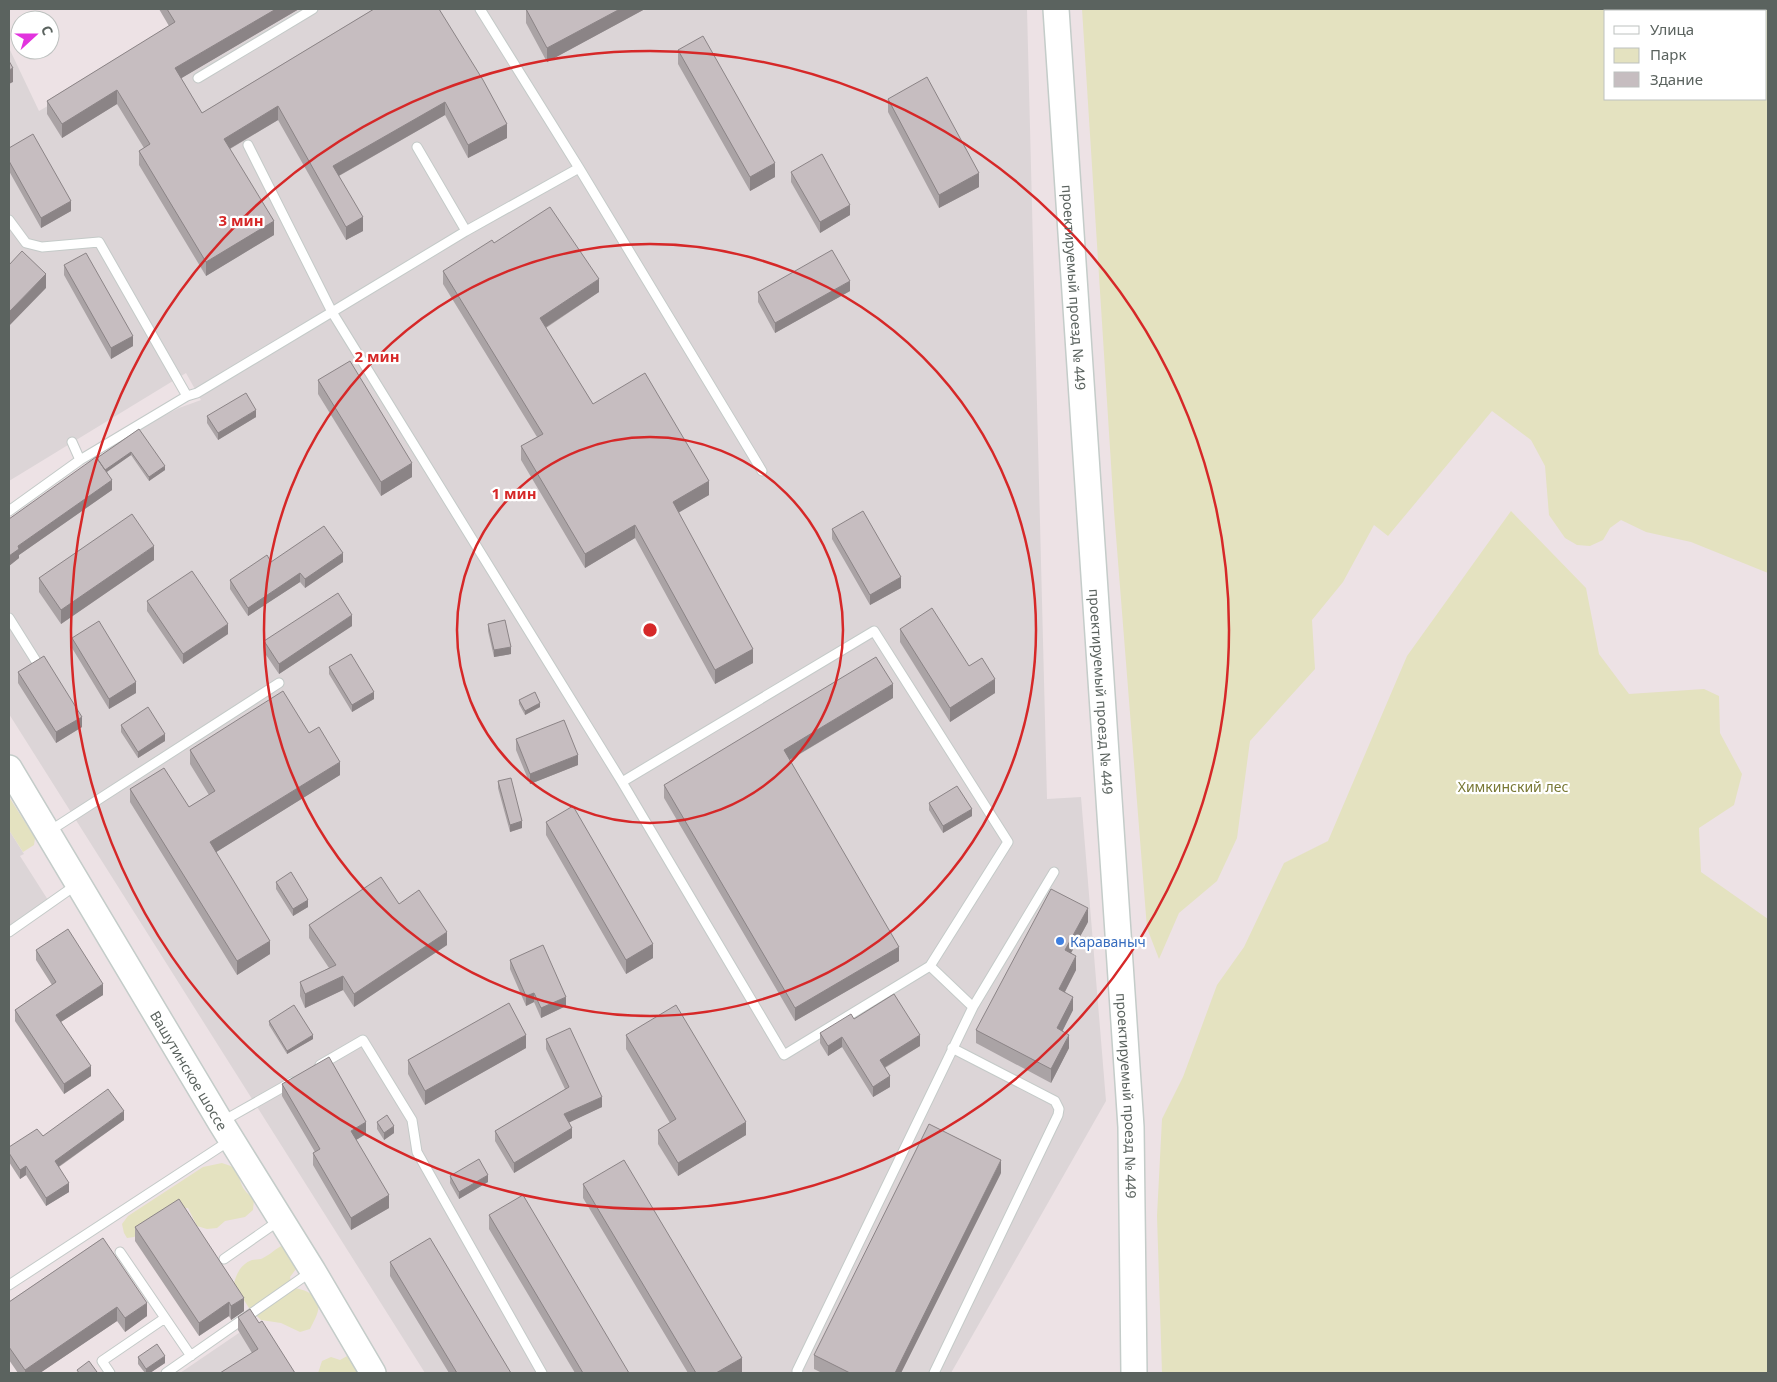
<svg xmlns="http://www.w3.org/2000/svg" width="1777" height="1382" font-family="'Noto Sans',sans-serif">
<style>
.industrial{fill:#dcd5d7}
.green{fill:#e4e2c0;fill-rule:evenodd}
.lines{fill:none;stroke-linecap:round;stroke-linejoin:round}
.lane-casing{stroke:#c4cac8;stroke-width:11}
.secondary-casing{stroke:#c4ccc9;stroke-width:28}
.lane{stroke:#fff;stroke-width:9}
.secondary{stroke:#fff;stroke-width:25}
.wall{fill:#aaa3a5}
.shaded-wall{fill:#8b8486}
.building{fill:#c6bdc0;stroke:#8b8486}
.ring{fill:none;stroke:#d62828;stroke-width:2.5}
.shop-dot{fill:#3f7fe0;stroke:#fff;stroke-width:2}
.labels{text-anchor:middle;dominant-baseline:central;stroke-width:4.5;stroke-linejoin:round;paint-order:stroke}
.street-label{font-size:14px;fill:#5b635f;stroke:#fff}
.park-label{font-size:14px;fill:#787834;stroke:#fff}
.shop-label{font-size:14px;fill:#366cbe;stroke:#fff;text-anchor:start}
.centre{fill:#d62828;stroke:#fff;stroke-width:2.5}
.ring-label{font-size:15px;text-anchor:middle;font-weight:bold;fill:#d62828;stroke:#fff;stroke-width:4.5;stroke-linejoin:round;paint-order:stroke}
</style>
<rect width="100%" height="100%" fill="#ede2e5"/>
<!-- industrial -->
<path class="industrial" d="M223,9H1027L1047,799L1081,797L1106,1101L951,1373H425L9,714V526L142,427L179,408L201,400L186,373L9,481V48L39,111L174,34Z
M9,830L24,854L20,856L48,900L9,926Z
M255,1322L289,1373H180Z"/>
<!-- green -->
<path class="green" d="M1082,9H1768V573L1691,542L1646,532L1621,520L1610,528L1603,540L1590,546L1577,545L1565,538L1549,515L1545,466L1531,440L1492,411L1388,536L1374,525L1343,582L1312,620L1315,669L1250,741L1237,838L1217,881L1179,913L1159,959L1147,928L1114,511ZM1766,11V99H1606V11Z
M1511,511L1586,588L1599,654L1629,694L1704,689L1719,696L1720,733L1742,774L1734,805L1699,828L1701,872L1768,919V1373H1162L1157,1216L1162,1119L1183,1077L1217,985L1244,947L1284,863L1328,841L1407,656Z
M9,797L35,838L34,845L23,852L9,830Z
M222,1163C238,1168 236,1169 241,1183C243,1190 249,1195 254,1199L253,1210L245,1217L225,1221L217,1228L207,1229L197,1226L188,1208H178L134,1237L127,1238L124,1233L122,1224L128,1216L203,1167Z
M287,1244L298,1259L296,1269L290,1277L292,1287C298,1289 306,1290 311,1294C326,1303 315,1318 310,1329L300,1332L281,1323L261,1320L249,1308L234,1284C236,1274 241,1264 252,1260C256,1259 260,1260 263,1258C273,1253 276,1247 287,1244Z
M349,1355L363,1373H318L322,1361L331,1357L340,1360Z"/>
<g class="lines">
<defs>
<path id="lane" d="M480,9L579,168L762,471
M198,78L313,9
M248,145L332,312L466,231L579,168
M417,147L466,231
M9,220L26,243L42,247L99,242L187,396
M72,442L80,460
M9,511L80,460L187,396L197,393L332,312L622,782L784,1055L930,966L1008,842L874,631L622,782
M9,618L36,661
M48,832L279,683
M9,932L76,885
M930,966L973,1007L1054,872
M320,1065L363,1040L412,1120L417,1152L542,1373
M223,1121L292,1082
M120,1252L191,1356
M224,1259L280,1220
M9,1285L229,1141
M110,1373L102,1361L165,1318
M166,1373L312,1271
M798,1373L797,1371L973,1007
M934,1373L1058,1115L1059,1109L1055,1101L952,1048"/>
<g id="secondary">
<path id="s1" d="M1056,9L1131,1127L1134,1373"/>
<path id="s2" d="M9,768L221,1123L313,1271L373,1373"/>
</g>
</defs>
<!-- lane casing -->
<use href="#lane" class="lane-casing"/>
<!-- secondary casing -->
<use href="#secondary" class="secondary-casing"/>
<!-- lane -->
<use href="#lane" class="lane"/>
<!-- secondary -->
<use href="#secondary" class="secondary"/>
</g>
<!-- wall -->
<path class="wall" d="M159,9H299L181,78L202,113L374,9L507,138L468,158L445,115L339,176L363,231L346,240L278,120L230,149L274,235L206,276L139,165V151L144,148L117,104L62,138L47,114V101L169,26Z
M526,9H645L547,62L526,23Z
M678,50L775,177L750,191L678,64Z
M888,99L979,187L939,208L888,112Z
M9,148L71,211L41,228L9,171Z
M791,172L850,215L820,233L791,182Z
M494,243L599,292L546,328L593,404L709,495L678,512L753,663L715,684L635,538L585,568L521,460V446L537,437L443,284V271Z
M64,265L133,346L111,359L64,275Z
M850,291L775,333L758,302V292Z
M318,380L412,477L381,496L318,394Z
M207,416L256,417L218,440L207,423Z
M139,429L165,470L149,481L131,455L107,472L112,490L19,555V558L9,566V519Z
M832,529L901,588L870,605L832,539Z
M154,560L61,624L39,592V578Z
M271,562H343L305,588L300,582L248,616L230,589V580Z
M147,601L228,634L183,664L147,611Z
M488,624L511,654L494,657L488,631Z
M352,626L279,674L264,652V641Z
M900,629L969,666L995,693L950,722L900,642Z
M72,638L136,693L109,709L72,648Z
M329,667L374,699L352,712L329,674Z
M18,672L82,727L56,743L18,683Z
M893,698L790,760L899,961L795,1021L664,798V785Z
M519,700L540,707L525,715L519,704Z
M121,725L165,741L138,758L121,732Z
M309,733L340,775L216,852L270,954L237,975L130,802V789L189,807L209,795L190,764V750Z
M516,739L578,765L530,784L516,750Z
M498,781L522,828L510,832L498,788Z
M929,803L972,816L943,833L929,810Z
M546,822L653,958L626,974L546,835Z
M276,882L308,907L293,916L276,889Z
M399,904L447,945L354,1007L343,990L305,1008L300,996V982L329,968L309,938V925Z
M1088,922L1071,953L1076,970L1065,992L1073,1010L1062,1031L1069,1048L1051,1083L976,1043V1030Z
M36,950L103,995L61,1022L91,1076L64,1094L15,1021V1010L52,985L36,960Z
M510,960L566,1006L541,1018L534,1002L526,1006L510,969Z
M854,1019L920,1046L885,1068L890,1087L873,1097L842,1047L828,1056L820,1043V1033Z
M269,1021L313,1039L287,1054L269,1025Z
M626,1035L746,1135L678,1176L658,1144V1130L670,1123L626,1049Z
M546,1039L602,1107L569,1122L572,1138L514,1173L495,1141V1131L565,1089L546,1049Z
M526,1048L425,1105L408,1074V1060Z
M282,1084L366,1134L356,1140L389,1208L351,1230L313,1165V1153L315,1152L282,1096Z
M124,1120L59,1167L69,1192L46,1206L26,1175L20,1179L9,1162V1153L43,1136Z
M377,1122L394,1133L384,1140L377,1129Z
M1001,1173L901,1373H822L814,1369V1355Z
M450,1176L488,1182L459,1199L450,1183Z
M583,1184L742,1372L739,1373H688L583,1198Z
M489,1215L629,1373H575L489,1229Z
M135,1227L244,1311L231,1320L229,1316L199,1336L135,1241Z
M103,1238L147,1316L125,1332L117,1321L40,1373H18L9,1360V1302Z
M390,1262L511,1373H449L390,1276Z
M238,1317L259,1323L295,1373L252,1353L238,1330Z
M138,1357L165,1363L150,1373H145L138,1364Z"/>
<!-- shaded-wall -->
<path class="shaded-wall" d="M276,9H299L175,82V68Z
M620,9H645L547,62V48Z
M13,68V82L9,84V70Z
M117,90V104L62,138V124Z
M445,102V115L333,179V166Z
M278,106V120L224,152V139Z
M507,124V138L468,158V145Z
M775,163V177L750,191V177Z
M979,173V187L939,208V195Z
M71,201V211L41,228V218Z
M850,205V215L820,233V222Z
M363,217V231L346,240V227Z
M274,221V235L206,276V262Z
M46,274V288L9,326V312Z
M599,279V292L540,331V318Z
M850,281V291L775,333V323Z
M133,336V346L111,359V348Z
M256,410V417L218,440V433Z
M131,452V455L105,473V470Z
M412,463V477L381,496V482Z
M165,466V470L149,481V477Z
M112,480V490L19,555V558L9,566V556L18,546Z
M709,481V495L673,516V502Z
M635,525V538L585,568V554Z
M154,546V560L61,624V610Z
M343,553V562L305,588V579Z
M300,573V582L248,616V608Z
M901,577V588L870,605V595Z
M352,615V626L279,674V664Z
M228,624V634L183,664V654Z
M511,647V654L494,657V650Z
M753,649V663L715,684V670Z
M995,679V693L950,722V708Z
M136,682V693L109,709V699Z
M893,684V698L784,763V750Z
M374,692V699L352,712V705Z
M540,703V707L525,715V711Z
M82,717V727L56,743V732Z
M165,734V741L138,758V752Z
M578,755V765L530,784V774Z
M340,762V775L210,856V842Z
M972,809V816L943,833V826Z
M522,821V828L510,832V825Z
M308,900V907L293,916V909Z
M1088,908V922L1065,964V950Z
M447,932V945L354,1007V994Z
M270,941V954L237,975V961Z
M653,944V958L626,974V960Z
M899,947V961L795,1021V1008Z
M1076,956V970L1059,1003V989Z
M343,976V990L305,1008V994Z
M103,984V995L56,1025V1015Z
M534,993V1002L526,1006V996Z
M566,997V1006L541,1018V1008Z
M1073,997V1010L1057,1042V1028Z
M313,1035V1039L287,1054V1051Z
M526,1035V1048L425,1105V1091Z
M920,1035V1046L880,1070V1060Z
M1069,1035V1048L1051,1083V1069Z
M842,1037V1047L828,1056V1046Z
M91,1066V1076L64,1094V1084Z
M890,1076V1087L873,1097V1087Z
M602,1097V1107L564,1125V1114Z
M124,1111V1120L55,1169V1161Z
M366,1122V1134L351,1143V1131Z
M746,1122V1135L678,1176V1163Z
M394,1126V1133L384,1140V1133Z
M572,1128V1138L514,1173V1163Z
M1001,1160V1173L901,1373H895Z
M26,1166V1175L20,1179V1170Z
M488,1175V1182L459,1199V1192Z
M69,1183V1192L46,1206V1198Z
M389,1195V1208L351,1230V1218Z
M244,1298V1311L231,1320V1306Z
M229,1302V1316L199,1336V1323Z
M147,1303V1316L125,1332V1318Z
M117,1307V1321L40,1373H25V1370Z
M165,1356V1363L150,1373H146V1369Z
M742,1358V1372L739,1373H716Z"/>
<!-- building -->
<path class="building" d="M167,9H276L175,68L202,113L374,9H439L483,80L507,124L468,145L445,102L333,166L363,217L346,227L278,106L224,139L274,221L206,262L139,151L150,144L117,90L62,124L47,101L175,22Z
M526,9H620L547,48Z
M703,36L775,163L750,177L678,50Z
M9,61L13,68L9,70Z
M927,77L979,173L939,195L888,99Z
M33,134L71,201L41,218L9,161V148Z
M822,154L850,205L820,222L791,172Z
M550,207L599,279L540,318L593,404L645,373L709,481L673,502L753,649L715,670L635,525L585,554L521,446L543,434L443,271L492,240L494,243Z
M832,250L850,281L775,323L758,292Z
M22,251L46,274L9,312V265Z
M86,253L133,336L111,348L64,265Z
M350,361L412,463L381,482L318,380Z
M246,393L256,410L218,433L207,416Z
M139,429L165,466L149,477L131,452L105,470L97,458Z
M96,457L112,480L18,546L19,549L9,556V519Z
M863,511L901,577L870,595L832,529Z
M132,514L154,546L61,610L39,578Z
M324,526L343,553L305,579L300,573L248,608L230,580L267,555L271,562Z
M192,571L228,624L183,654L147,601Z
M338,593L352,615L279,664L264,641Z
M932,608L969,666L982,658L995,679L950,708L900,629Z
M505,620L511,647L494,650L488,624Z
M99,621L136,682L109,699L72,638Z
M351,654L374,692L352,705L329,667Z
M44,656L82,717L56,732L18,672Z
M876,657L893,684L784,750L899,947L795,1008L664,785Z
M283,691L309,733L319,727L340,762L210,842L270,941L237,961L130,789L164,768L189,807L215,791L190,750Z
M535,692L540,703L525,711L519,700Z
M148,707L165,734L138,752L121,725Z
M564,720L578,755L530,774L516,739Z
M511,778L522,821L510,825L498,781Z
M957,786L972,809L943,826L929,803Z
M573,806L653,944L626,960L546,822Z
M291,872L308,900L293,909L276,882Z
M381,877L399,904L419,890L447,932L354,994L343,976L305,994L300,982L336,965L309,925Z
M1051,889L1088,908L1065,950L1076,956L1059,989L1073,997L1057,1028L1069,1035L1051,1069L976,1030Z
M68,929L103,984L56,1015L91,1066L64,1084L15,1010L56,982L36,950Z
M543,945L566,997L541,1008L534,993L526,996L510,960Z
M894,994L920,1035L880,1060L890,1076L873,1087L842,1037L828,1046L820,1033L851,1014L854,1019Z
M509,1003L526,1035L425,1091L408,1060Z
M294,1005L313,1035L287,1051L269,1021Z
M676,1005L746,1122L678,1163L658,1130L676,1119L626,1035Z
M570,1028L602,1097L564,1114L572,1128L514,1163L495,1131L569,1087L546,1039Z
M329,1057L366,1122L351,1131L389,1195L351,1218L313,1153L320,1149L282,1084Z
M108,1089L124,1111L55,1161L69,1183L46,1198L26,1166L20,1170L9,1153V1147L37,1129L43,1136Z
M387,1115L394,1126L384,1133L377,1122Z
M929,1124L1001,1160L895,1373H850L814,1355Z
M479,1159L488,1175L459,1192L450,1176Z
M624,1160L742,1358L716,1373H696L583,1184Z
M523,1195L629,1373H583L489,1215Z
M179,1199L244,1298L231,1306L229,1302L199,1323L135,1227Z
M103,1238L147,1303L125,1318L117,1307L25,1370L9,1347V1302Z
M430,1238L511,1373H457L390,1262Z
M250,1309L259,1323L262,1321L295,1373H220L258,1349L238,1317Z
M157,1344L165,1356L146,1369L138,1357Z
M89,1361L97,1372L95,1373H79L77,1370Z"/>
<!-- distance rings -->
<g class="ring">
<circle cx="650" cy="630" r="193"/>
<circle cx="650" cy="630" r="386"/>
<circle cx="650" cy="630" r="579"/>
</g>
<!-- markers -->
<circle class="shop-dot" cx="1060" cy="941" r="5"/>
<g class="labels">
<!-- street labels -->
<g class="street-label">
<text stroke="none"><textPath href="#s1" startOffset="279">проектируемый проезд № 449</textPath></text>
<text stroke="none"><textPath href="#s1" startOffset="684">проектируемый проезд № 449</textPath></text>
<text stroke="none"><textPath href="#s2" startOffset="352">Вашутинское шоссе</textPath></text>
<text stroke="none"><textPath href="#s1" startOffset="1089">проектируемый проезд № 449</textPath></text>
</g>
<!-- park labels -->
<g class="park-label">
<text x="1513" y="786">Химкинский лес</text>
</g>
<!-- shop labels -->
<g class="shop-label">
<text x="1070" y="941">Караваныч</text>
</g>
</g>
<circle cx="650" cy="630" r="8" class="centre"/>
<g class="ring-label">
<text x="241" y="226">3 мин</text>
<text x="377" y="362">2 мин</text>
<text x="514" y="499">1 мин</text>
</g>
<!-- border -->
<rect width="1777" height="1382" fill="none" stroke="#5b635f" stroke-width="20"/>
<!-- legend -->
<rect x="1604" y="10" width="162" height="90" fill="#ffffff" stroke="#bdc1bf"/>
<rect x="1614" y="26" width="25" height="8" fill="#ffffff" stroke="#bdc1bf"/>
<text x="1650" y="35" font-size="15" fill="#5b635f">Улица</text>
<rect x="1614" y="48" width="25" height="15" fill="#e4e2c0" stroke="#bdc1bf"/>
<text x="1650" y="60" font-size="15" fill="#5b635f">Парк</text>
<rect x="1614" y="72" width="25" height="15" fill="#c6bdc0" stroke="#bdc1bf"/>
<text x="1650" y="85" font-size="15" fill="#5b635f">Здание</text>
<!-- north arrow -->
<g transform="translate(35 35) rotate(69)"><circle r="24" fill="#ffffff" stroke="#bdc1bf"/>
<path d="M0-4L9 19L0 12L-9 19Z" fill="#e233de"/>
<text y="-8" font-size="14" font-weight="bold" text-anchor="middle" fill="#5b635f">С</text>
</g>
</svg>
